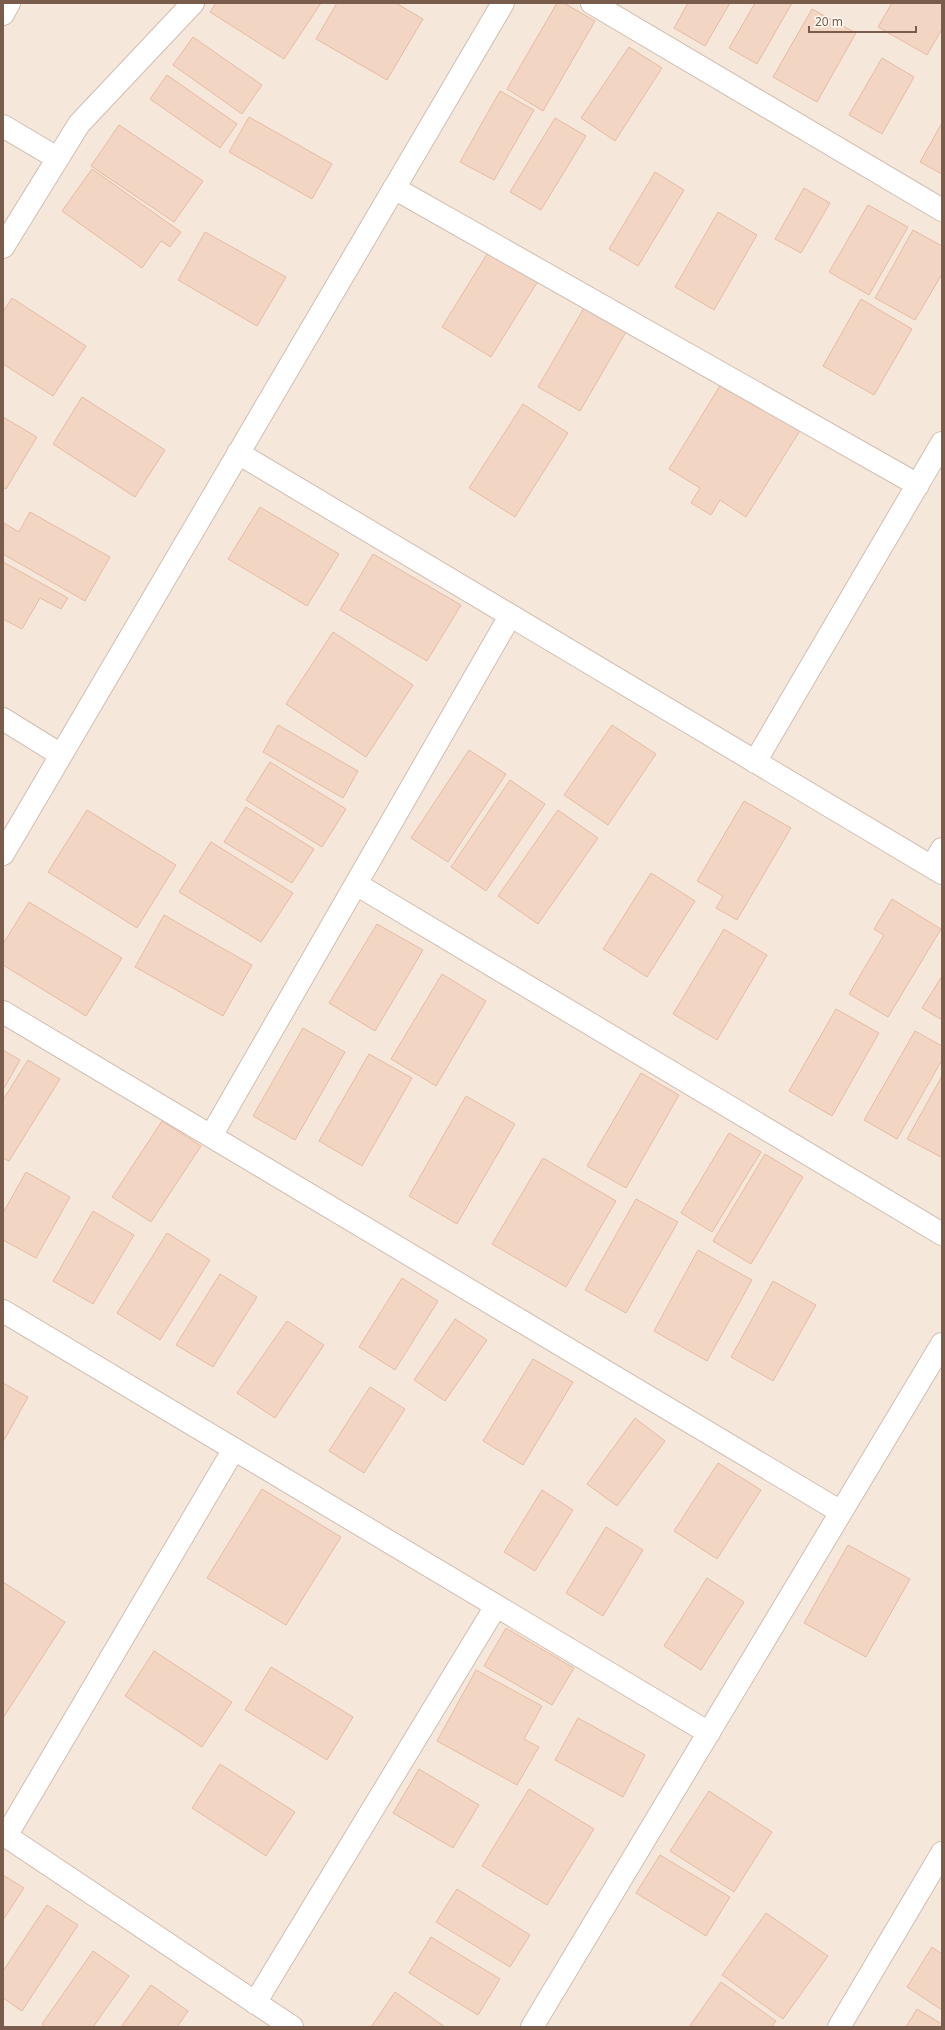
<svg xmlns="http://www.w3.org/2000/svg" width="945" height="2030" font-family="'Noto Sans',sans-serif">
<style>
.residential{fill:#f5e8da}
.building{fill:#f3d5c3;stroke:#e6bba3}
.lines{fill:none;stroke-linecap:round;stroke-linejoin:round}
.street-casing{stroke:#d1beb0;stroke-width:24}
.street{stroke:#fff;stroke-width:22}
</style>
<rect width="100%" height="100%" fill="#fdf6ec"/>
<!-- residential -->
<path class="residential" d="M3,3H942V2027H3Z"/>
<!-- building -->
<path class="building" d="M216,3H321L284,59L210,12Z
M337,3H396L423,19L387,80L316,39Z
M557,3H564L595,21L543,111L507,89Z
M688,3H730L705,46L674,28Z
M755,3H792L757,64L729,48Z
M892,3H942V29L927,55L878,27Z
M812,9L856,33L817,102L773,77Z
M193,37L262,85L242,114L173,65Z
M629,47L662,68L615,141L581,118Z
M882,58L914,77L882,134L849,115Z
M167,75L237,124L220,148L150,99Z
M500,91L534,110L494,180L460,162Z
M249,117L332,164L312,199L229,152Z
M555,118L586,136L541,210L510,192Z
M942,123V174L920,162Z
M119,125L203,181L174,222L91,166Z
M92,169L181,232L170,247L161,241L142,268L62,211Z
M655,172L684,190L638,266L609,249Z
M804,188L830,203L801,253L775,239Z
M868,205L908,227L869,295L829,272Z
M718,212L757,235L714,310L675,287Z
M913,230L942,246V274L915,320L875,298Z
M205,232L286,277L257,326L178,280Z
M489,251L538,281L491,357L442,327Z
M12,298L86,346L53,396L3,364V312Z
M861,299L912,329L874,395L823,366Z
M588,301L630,325L580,411L538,387Z
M723,381L801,429L746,517L720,500L711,515L691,503L700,488L669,469Z
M82,397L165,450L135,497L53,444Z
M523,404L568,433L515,517L469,488Z
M3,417L37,437L6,489L3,487Z
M260,507L339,554L307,606L228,559Z
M30,512L110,557L85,601L3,554L4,523L19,532Z
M373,554L461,605L427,661L340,610Z
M3,562L68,598L61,609L40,598L22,629L3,619Z
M333,632L413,685L366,757L286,704Z
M278,725L358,771L343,798L263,752Z
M612,725L656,754L608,825L564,795Z
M469,750L506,774L448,862L411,838Z
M270,762L346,809L322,847L246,800Z
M510,780L545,804L486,891L451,867Z
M744,801L791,828L737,920L716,908L723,896L697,881Z
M246,807L314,849L292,883L224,842Z
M87,810L176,865L137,928L48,872Z
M558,810L598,838L538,924L498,896Z
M211,842L293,893L261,942L179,892Z
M651,873L695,901L647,977L603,949Z
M892,899L941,929L888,1017L849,994L884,935L874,929Z
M29,902L122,958L86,1016L3,965V944Z
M164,915L252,965L223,1016L135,967Z
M377,924L423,950L375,1031L329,1003Z
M724,929L767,955L717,1040L673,1014Z
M442,974L486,1001L436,1086L391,1059Z
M942,976V1020L922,1008Z
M836,1009L879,1033L832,1116L789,1091Z
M303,1028L345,1052L295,1140L253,1116Z
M915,1031L942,1046V1060L897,1139L864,1120Z
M3,1050L20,1060L3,1090Z
M369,1054L412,1078L362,1166L319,1141Z
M28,1060L60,1079L9,1161L3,1158V1100Z
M641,1073L679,1095L626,1188L587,1166Z
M942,1076V1156L941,1157L907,1139Z
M466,1096L515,1124L457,1224L409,1196Z
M162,1121L201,1146L151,1222L112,1197Z
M729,1133L761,1152L712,1232L681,1213Z
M765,1154L803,1177L751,1264L713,1241Z
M543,1158L616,1201L566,1287L492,1244Z
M26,1172L70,1197L36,1258L3,1240V1213Z
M636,1199L678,1222L626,1313L585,1290Z
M93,1211L134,1235L93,1304L53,1281Z
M167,1233L210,1260L160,1340L117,1313Z
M698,1250L752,1280L707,1361L654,1331Z
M220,1274L257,1297L213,1367L176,1345Z
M402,1278L438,1301L395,1370L359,1347Z
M773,1281L816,1305L773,1381L731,1357Z
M455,1319L487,1340L445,1401L414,1380Z
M287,1321L324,1345L275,1418L237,1393Z
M533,1359L573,1382L523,1465L483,1441Z
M3,1383L28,1397L3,1442Z
M370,1387L405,1409L364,1473L329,1451Z
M635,1418L665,1441L617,1506L587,1484Z
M718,1463L761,1490L717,1559L674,1531Z
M262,1489L341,1537L286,1625L207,1578Z
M542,1490L573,1510L535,1571L504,1552Z
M606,1527L643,1550L603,1616L566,1593Z
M848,1545L910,1579L866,1657L804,1623Z
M707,1578L744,1602L701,1670L664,1646Z
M3,1582L65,1622L3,1718Z
M506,1628L574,1668L552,1705L484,1666Z
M154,1651L232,1702L202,1747L125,1696Z
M271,1667L353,1717L327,1760L245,1710Z
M476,1670L542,1706L524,1739L539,1747L517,1785L437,1741Z
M578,1718L645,1755L623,1797L555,1760Z
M220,1764L295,1812L266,1856L192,1808Z
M419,1769L479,1805L453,1848L393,1813Z
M529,1789L594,1829L547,1905L482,1866Z
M709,1791L772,1832L734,1892L670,1851Z
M660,1855L730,1897L706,1936L636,1893Z
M3,1875L24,1888L3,1920Z
M457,1889L530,1935L510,1967L436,1922Z
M47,1905L78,1925L22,2011L3,1998V1971Z
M766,1913L828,1956L783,2019L722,1975Z
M431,1937L500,1979L478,2015L409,1973Z
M932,1947L942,1954V2010L907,1987Z
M93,1951L129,1976L93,2027H46L42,2024Z
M721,1982L776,2021L771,2027H689Z
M151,1985L188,2011L177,2027H121Z
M395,1992L445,2027H371Z
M917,2009L942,2024V2027H906Z"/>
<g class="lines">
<defs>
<path id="street" d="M592,3L942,210
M3,14L9,3
M3,126L57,158
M394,188L918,485
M3,247L79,124L193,3
M238,453L942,873
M3,719L61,755
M755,762L942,443
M3,854L503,3
M932,867L942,849
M356,884L942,1234
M3,1012L841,1512
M211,1136L510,616
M3,1311L709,1733
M3,1834L292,2027
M6,1836L234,1449
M255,2003L496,1606
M532,2027L942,1344
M839,2027L942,1853"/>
</defs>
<!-- street casing -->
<use href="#street" class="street-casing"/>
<!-- street -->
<use href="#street" class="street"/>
</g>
<!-- border -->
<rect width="945" height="2030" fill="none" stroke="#7a5c4d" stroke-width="8"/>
<!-- scale -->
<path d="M809 26v6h107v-6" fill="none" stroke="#7a5c4d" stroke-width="2"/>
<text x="815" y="26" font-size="12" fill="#7a5c4d" stroke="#fffaf3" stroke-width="3" paint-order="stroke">20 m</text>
</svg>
